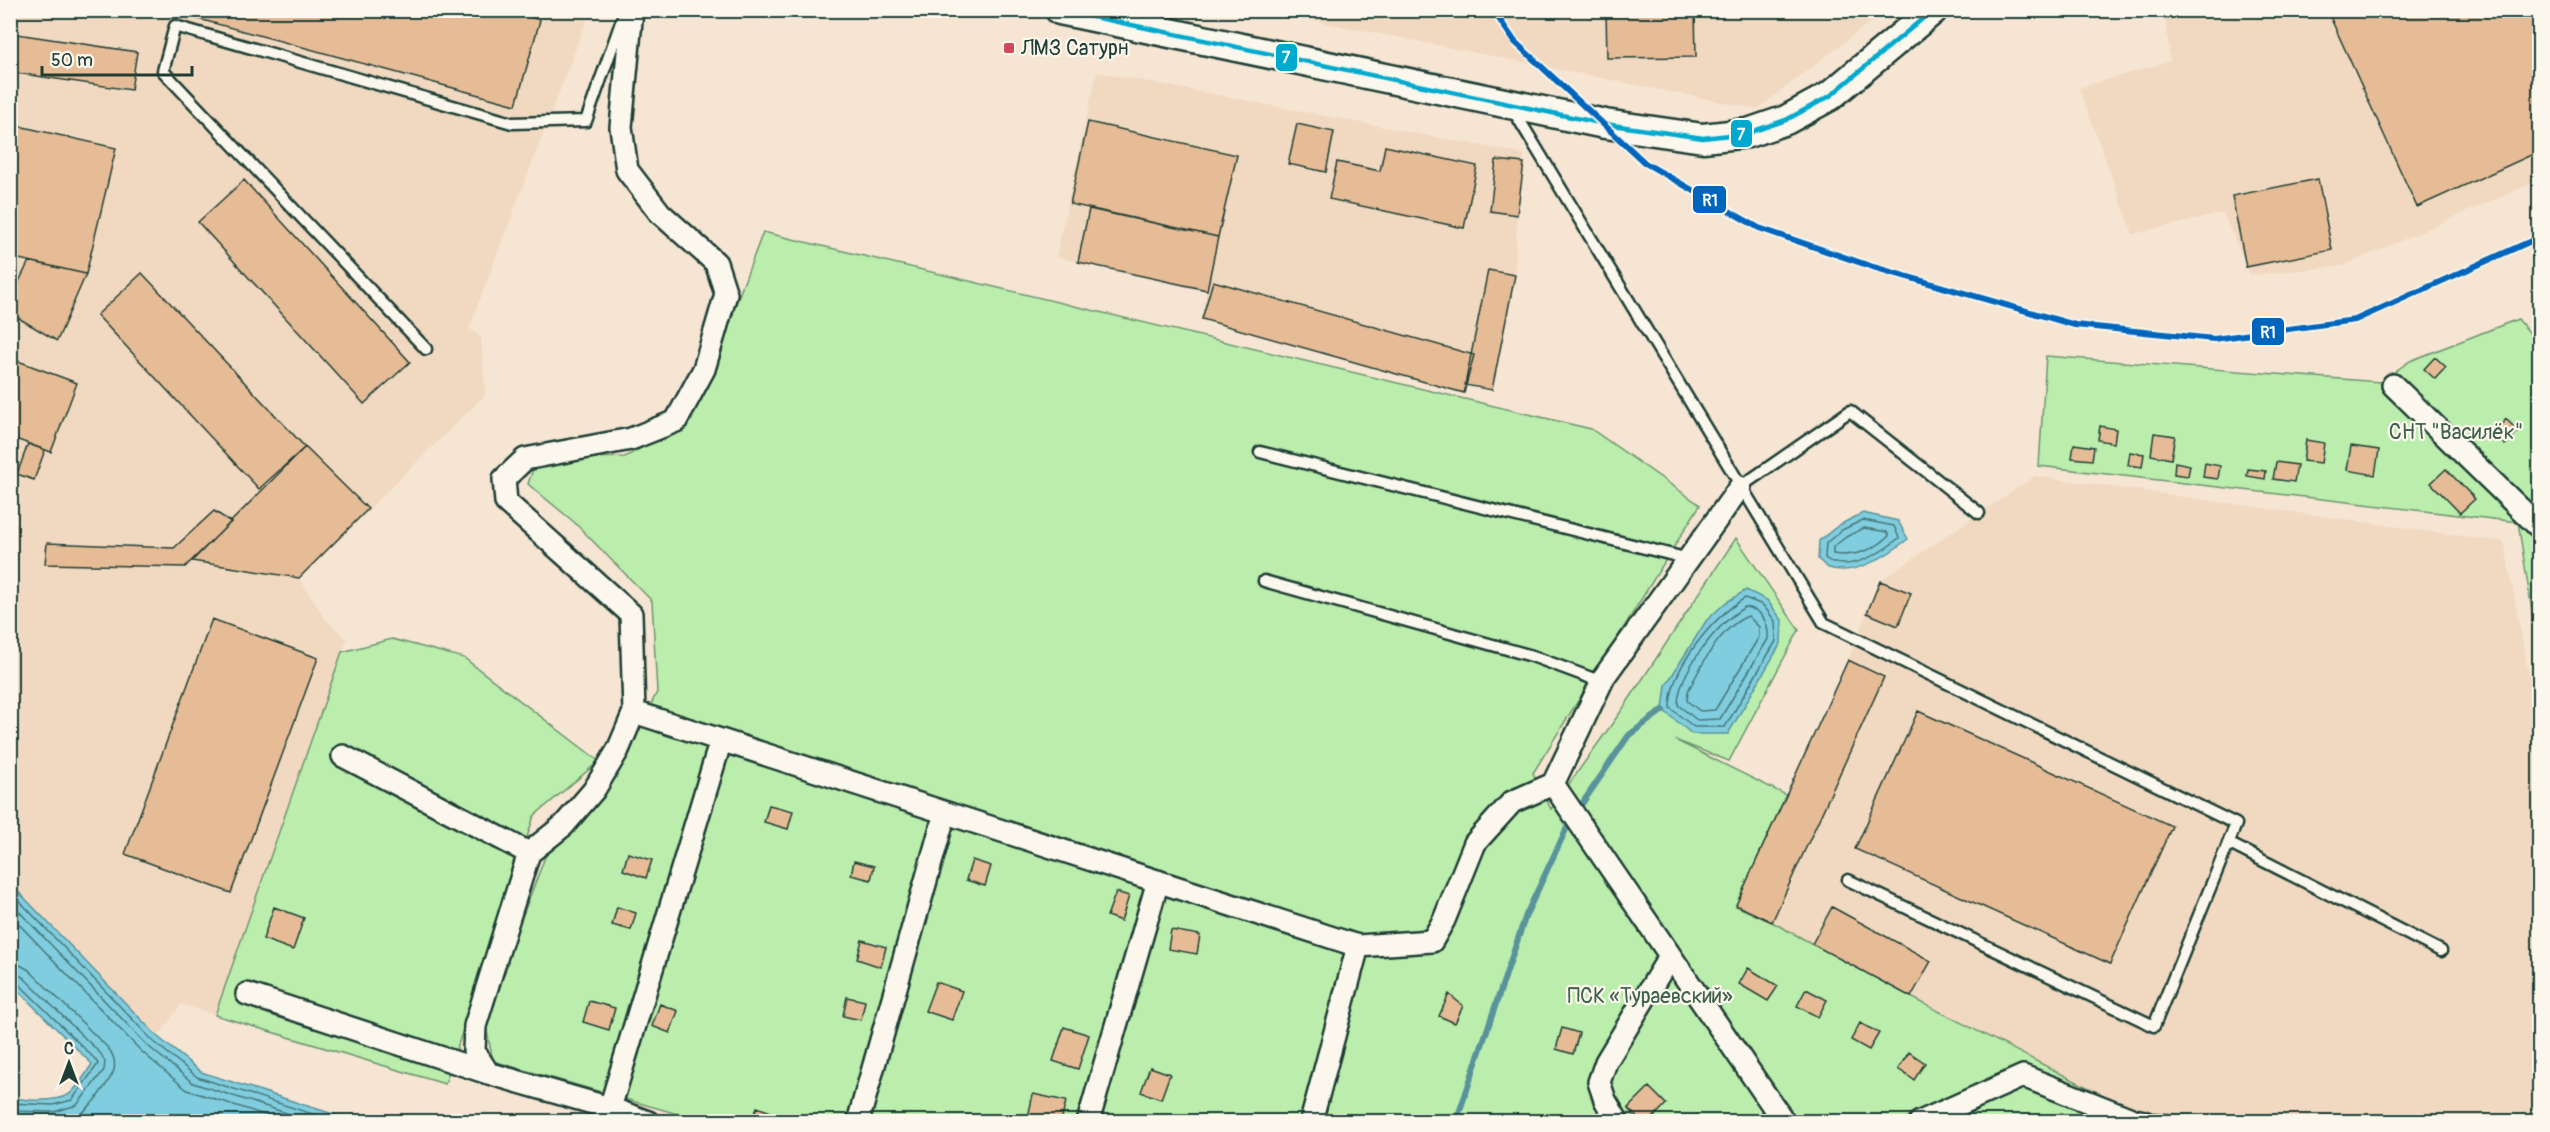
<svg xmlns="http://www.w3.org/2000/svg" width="2550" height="1132" font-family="Pangolin,sans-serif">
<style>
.built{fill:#f0d9c0}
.green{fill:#bbedad;stroke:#6d9570;stroke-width:1.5}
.water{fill:#80cddf;stroke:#59939b;stroke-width:1.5}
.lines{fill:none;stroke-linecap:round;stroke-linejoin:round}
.shore{stroke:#467778;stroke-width:1.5}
.stream{stroke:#59939b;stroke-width:6}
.building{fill:#e6bc96;stroke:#1f3d34;stroke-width:1.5}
.service-casing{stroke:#1f3d34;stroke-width:15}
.minor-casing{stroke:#1f3d34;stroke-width:26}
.secondary-casing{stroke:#1f3d34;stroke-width:33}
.service{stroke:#fbf7ec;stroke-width:10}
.minor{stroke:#fbf7ec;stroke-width:21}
.secondary{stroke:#fbf7ec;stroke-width:28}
.bus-1-casing{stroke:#fbf7ec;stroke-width:9}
.bus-1{stroke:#00a9ce;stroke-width:4.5}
.rail-1-casing{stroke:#fbf7ec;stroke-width:10}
.rail-1{stroke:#0065bd;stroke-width:6}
.poi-dot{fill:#d1495b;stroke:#fbf7ec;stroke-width:2}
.labels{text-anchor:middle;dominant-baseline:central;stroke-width:4.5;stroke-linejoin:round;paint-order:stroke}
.poi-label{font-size:21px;fill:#1f3d34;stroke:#fbf7ec;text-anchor:start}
.park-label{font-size:21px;fill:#3e604c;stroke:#fbf7ec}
.line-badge{stroke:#fbf7ec;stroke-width:2}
.badge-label{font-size:16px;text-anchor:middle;font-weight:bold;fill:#fff}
</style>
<rect width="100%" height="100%" fill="#f5e5d2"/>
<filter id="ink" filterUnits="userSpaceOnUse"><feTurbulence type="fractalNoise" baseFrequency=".0167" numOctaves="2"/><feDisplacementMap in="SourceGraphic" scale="12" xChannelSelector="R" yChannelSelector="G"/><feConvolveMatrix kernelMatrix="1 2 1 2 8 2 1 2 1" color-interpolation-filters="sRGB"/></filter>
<g filter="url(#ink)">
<!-- built -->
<path class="built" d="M10,11H590L469,328L481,338L485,395L299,578L326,620L347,639L215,1015L181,1004L158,1037L11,984Z
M1266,11H1885L1757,109Z
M2165,11H2539V180L2343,266L2251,275L2223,213L2133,234L2079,88L2170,61Z
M1097,72L1524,154L1517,215L1515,275L1492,390L1202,319L1206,290L1056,257Z
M2035,476L2504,542L2539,729V1121L2248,1122L2132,1110L1911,997L1772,922L1736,905L1848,660L1880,581Z"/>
<!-- green -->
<path class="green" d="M763,232L1591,429L1700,505L1533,773L1551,809L1622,710L1736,538L1799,630L1729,761L1675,740L1786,795L1736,906L1772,922L1911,997L2132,1110L2248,1121H702L493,1061L484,1017L550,844L616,776L657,692L652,601L574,522L528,484L534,466L586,458L625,457L692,420Z
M2518,319L2539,344V656L2518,522L2039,466L2046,356L2380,382L2410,361Z
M392,639L464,658L599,761L534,816L445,1084L215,1015L342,652Z"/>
<!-- water -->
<path class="water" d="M1863,513L1898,521L1908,539C1889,554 1855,577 1829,568C1826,567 1821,562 1818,559L1819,541L1839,525Z
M1746,590L1767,600L1782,620L1781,643L1728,734H1692L1663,710L1666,685L1706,621L1725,603Z
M10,883L158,1037L201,1072L355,1121H11V1097C25,1101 54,1102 68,1095C77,1090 86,1073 92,1064L11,984Z"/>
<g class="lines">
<!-- shore -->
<path class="shore" d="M1863,520L1894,526L1899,538C1883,552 1846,575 1825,558L1826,543L1842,530Z
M1864,528L1887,532L1889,536C1875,550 1852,558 1833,554V547L1846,537Z
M1745,598L1763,605L1775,621L1776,641L1725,727H1694L1670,708C1670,668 1712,618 1745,598Z
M1745,607C1762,609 1769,623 1768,639L1720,719L1697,720L1678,705C1678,672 1718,623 1745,607Z
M1748,616L1759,627V637L1715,710L1700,711L1687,701L1688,691C1701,666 1720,627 1748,616Z
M10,891L153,1041L197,1077L337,1122
M10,902L148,1046L193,1083L314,1122
M10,915L142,1052L187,1090L287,1122
M10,963L20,965L29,970L108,1048C113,1054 116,1061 114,1070C111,1080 89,1110 80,1114C61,1124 31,1124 10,1120
M10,972L23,977L101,1054L105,1062L104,1070L77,1105L54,1112L10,1111
M10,980L17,982L95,1059L98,1064L72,1100L53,1105L10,1103"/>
<!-- stream -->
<path class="stream" d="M1577,811L1629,735L1663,710
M1456,1122L1526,915L1571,819"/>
</g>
<!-- building -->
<path class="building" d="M197,10H505L540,20L516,105L195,18Z
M1606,10H1695L1696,57L1607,58Z
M2327,10H2540V151L2417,207Z
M10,33L137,52L131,90L10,72Z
M1088,122L1237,155L1218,237L1070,204Z
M10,124L116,148L86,274L10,257Z
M1297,124L1334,132L1326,172L1288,164Z
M1385,146L1477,166L1464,228L1329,199L1337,162L1380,171Z
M1496,160L1524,163L1517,215L1490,211Z
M2318,179L2332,250L2246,267L2232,196Z
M244,180L410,362L364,404L198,222Z
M1089,209L1218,237L1207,290L1078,262Z
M29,261L86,274L57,341L10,313V300Z
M1488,270L1515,275L1492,390L1465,385Z
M142,273L305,447L259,489L97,315Z
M1213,281L1474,355L1464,393L1202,319Z
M2435,357L2446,367L2435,379L2424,369Z
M10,358L77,383L51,452L10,437Z
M2506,419L2518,431L2505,445L2493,434Z
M2100,426L2116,429L2114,443L2098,440Z
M2154,433L2175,436L2171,459L2151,455Z
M2306,440L2324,443L2321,463L2303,461Z
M28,444L45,450L34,480L17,474Z
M2074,444L2094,447L2092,460L2072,458Z
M2351,446L2379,450L2375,475L2347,470Z
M305,447L368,509L299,578L192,561Z
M2130,452L2144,454L2142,467L2128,465Z
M2175,462L2190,465L2188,476L2174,474Z
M2276,462L2297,465L2294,482L2273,479Z
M2205,463L2220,466L2218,479L2203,477Z
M2248,469L2266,471L2265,479L2247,476Z
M2446,469L2475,499L2460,513L2431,483Z
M214,511L231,522L185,567L45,564L47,543L174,548Z
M1880,581L1911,593L1898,626L1867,613Z
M212,619L318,658L231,893L125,854Z
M1848,660L1884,677L1772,922L1736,905Z
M1918,711L2172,826L2110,964L1855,849Z
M769,805L793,811L788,829L764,822Z
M628,853L652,860L646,878L623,870Z
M972,860L991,866L985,886L966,880Z
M854,861L874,866L871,880L851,875Z
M1116,892L1129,896L1121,921L1107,916Z
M274,907L304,918L293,950L263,939Z
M617,907L636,913L631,930L612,925Z
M1832,907L1931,961L1911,997L1812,944Z
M1171,930L1200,935L1197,954L1168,949Z
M862,940L886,947L881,967L857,959Z
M1748,968L1778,986L1768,1001L1739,984Z
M936,982L962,991L952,1020L925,1011Z
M1806,989L1827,1000L1818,1017L1797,1006Z
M1449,994L1463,1006L1455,1023L1439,1016Z
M847,997L865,1001L861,1020L843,1016Z
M589,1001L615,1008L609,1030L583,1022Z
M660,1004L678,1011L670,1033L652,1026Z
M1860,1023L1879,1033L1869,1050L1851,1040Z
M1064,1027L1089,1035L1078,1069L1053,1061Z
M1562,1028L1579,1033L1573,1054L1556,1049Z
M1909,1052L1925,1063L1914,1080L1898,1069Z
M1150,1067L1170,1074L1161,1099L1141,1092Z
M1649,1087L1666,1104L1649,1122H1641L1628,1108Z
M1033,1094L1066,1101L1061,1122H1027Z
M757,1107L776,1114L774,1122H752Z"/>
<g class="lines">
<defs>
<path id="service" d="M1512,108L1824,623L2236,824L2154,1026L1848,880
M426,349L163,71L175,26L512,123L586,121L625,11
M1260,452L1689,559
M1740,487L1850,411L1979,513
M1264,581L1532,656L1602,682
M2228,843L2441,951"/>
<path id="minor" d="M632,10L621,127L627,170L660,213L716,263L726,294L704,369L676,421L631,439L525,459L504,479L506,502L631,614L634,712L618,750L594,790L564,825L529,853L475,1026L474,1051L488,1073L610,1108L648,1122
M2393,385L2540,528
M634,712L1358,946L1311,1122
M343,756L529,853
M1553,784L1784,1122
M1358,946L1432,941L1444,920L1475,843L1512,802L1553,784L1604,677L1740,487
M247,994L488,1073
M610,1108L721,740
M858,1122L945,813
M1088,1122L1158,881
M1618,1122L1605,1100L1599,1082L1606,1062L1670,956
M1920,1122L2023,1076L2134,1120L2145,1122"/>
<path id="secondary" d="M1060,10L1605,124L1703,138L1748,133L1786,120L1830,96L1933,10"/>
</defs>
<!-- service casing -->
<use href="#service" class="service-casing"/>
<!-- minor casing -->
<use href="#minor" class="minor-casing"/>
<!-- secondary casing -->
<use href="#secondary" class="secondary-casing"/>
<!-- service -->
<use href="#service" class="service"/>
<!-- minor -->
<use href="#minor" class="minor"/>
<!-- secondary -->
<use href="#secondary" class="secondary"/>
<defs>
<path id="bus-1" d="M1060,10L1605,124L1703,138L1748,133L1786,120L1830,96L1933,10"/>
</defs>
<!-- bus-1 casing -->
<use href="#bus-1" class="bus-1-casing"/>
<!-- bus-1 -->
<use href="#bus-1" class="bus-1"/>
<defs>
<path id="rail-1" d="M1493,10L1515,42L1645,163L1759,228L1873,267L2075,325L2214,339L2355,320L2540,237"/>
</defs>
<!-- rail-1 casing -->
<use href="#rail-1" class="rail-1-casing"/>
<!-- rail-1 -->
<use href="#rail-1" class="rail-1"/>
</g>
</g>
<!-- markers -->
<rect class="poi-dot" x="1003" y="42" width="12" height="12" rx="3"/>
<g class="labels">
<!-- poi labels -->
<g class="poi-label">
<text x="1021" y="48">ЛМЗ Сатурн</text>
</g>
<!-- park labels -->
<g class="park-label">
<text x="2456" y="432">СНТ "Василёк"</text>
<text x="1650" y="996">ПСК «Тураевский»</text>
</g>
</g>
<g class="line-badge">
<rect x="1275" y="43" width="23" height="29" rx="6" fill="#00a9ce"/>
<rect x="1730" y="119" width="23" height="29" rx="6" fill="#00a9ce"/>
<rect x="1692" y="185" width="35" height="29" rx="6" fill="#0065bd"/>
<rect x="2251" y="317" width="34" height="29" rx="6" fill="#0065bd"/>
</g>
<g class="badge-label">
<text x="1286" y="63">7</text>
<text x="1741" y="140">7</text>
<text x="1710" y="206">R1</text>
<text x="2268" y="338">R1</text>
</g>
<!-- margin -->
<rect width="2550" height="1132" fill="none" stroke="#fbf7ec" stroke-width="36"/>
<rect x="18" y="18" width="2514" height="1096" fill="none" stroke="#1f3d34" stroke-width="2" filter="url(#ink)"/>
<!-- north arrow -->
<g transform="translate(69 1063)" stroke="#fbf7ec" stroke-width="4.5" paint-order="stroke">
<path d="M0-4.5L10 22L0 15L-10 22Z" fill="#1f3d34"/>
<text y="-9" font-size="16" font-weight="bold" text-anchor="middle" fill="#1f3d34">С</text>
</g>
<!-- scale -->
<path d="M42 66v9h150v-9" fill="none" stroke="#1f3d34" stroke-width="3"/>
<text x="51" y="66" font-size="18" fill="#1f3d34" stroke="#fbf7ec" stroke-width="4.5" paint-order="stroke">50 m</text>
</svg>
